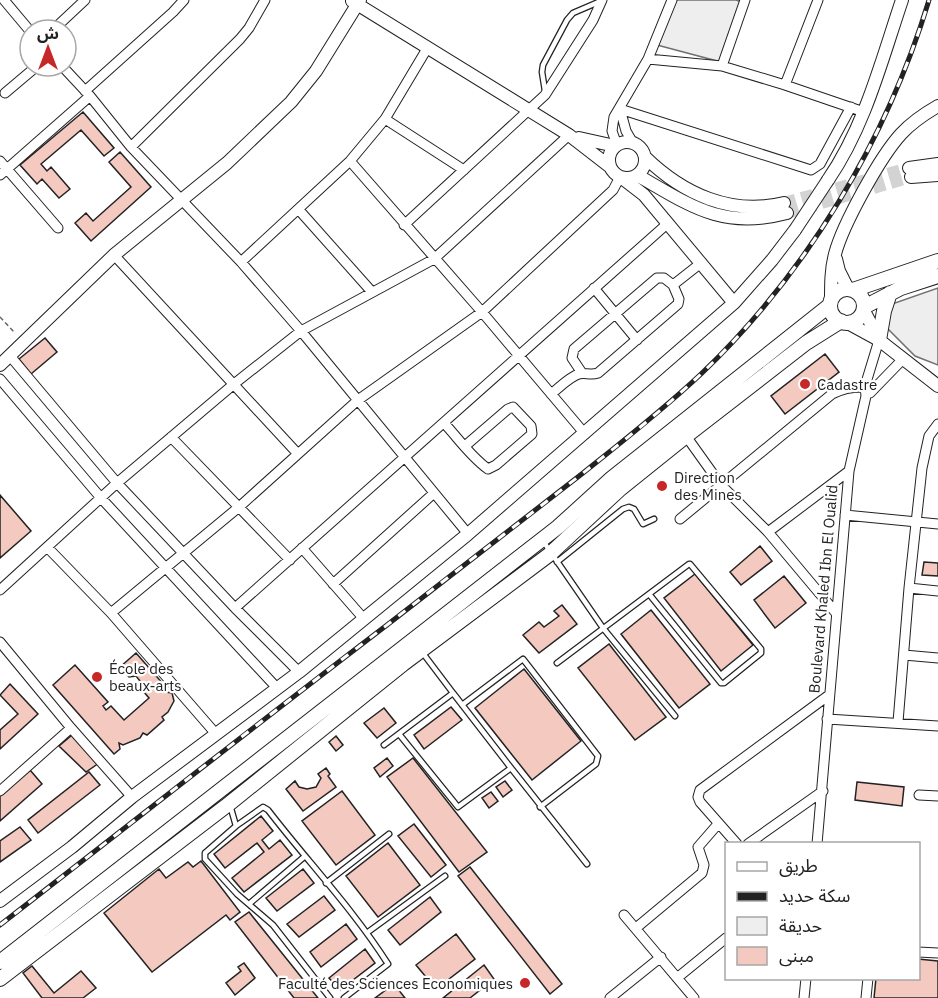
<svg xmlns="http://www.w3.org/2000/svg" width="938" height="998" font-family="'IBM Plex Sans','Noto Sans Arabic',sans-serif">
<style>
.green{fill:#eee;stroke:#6f6f6f;stroke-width:1.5}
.building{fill:#f3c9c0;stroke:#222;stroke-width:1.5}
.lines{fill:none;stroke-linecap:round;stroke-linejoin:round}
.secondary-tunnel{stroke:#d3d3d3;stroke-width:12;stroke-dasharray:12 6;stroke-linecap:butt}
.lane-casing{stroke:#222;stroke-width:7}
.street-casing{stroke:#222;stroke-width:11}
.secondary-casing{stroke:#222;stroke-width:14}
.primary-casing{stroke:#222;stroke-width:16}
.path{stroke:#646464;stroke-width:1.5;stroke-dasharray:4.5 3;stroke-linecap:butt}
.lane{stroke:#fff;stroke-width:4.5}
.street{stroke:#fff;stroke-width:9}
.secondary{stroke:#fff;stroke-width:12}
.primary{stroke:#fff;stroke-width:14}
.rail-casing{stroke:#222;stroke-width:5}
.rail{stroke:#fff;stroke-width:3;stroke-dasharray:9;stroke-linecap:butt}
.secondary-bridge-casing{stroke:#222;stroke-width:14;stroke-linecap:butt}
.secondary-bridge{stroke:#fff;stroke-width:12}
.poi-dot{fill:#c62828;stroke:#fff;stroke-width:2}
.labels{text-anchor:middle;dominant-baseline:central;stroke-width:4.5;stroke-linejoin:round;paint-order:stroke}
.poi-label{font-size:15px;fill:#222;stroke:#fff;text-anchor:start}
.street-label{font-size:15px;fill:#222;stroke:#fff}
</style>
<rect width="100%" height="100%" fill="#fff"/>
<!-- green -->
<path class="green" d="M675,0H736L742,2L721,62L657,45Z
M938,288V365L915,356L887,328L892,304Z"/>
<!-- building -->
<path class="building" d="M83,112L114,148L104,156L81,130L41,164L47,171L51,167L70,189L59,198L42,179L37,184L20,165Z
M120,152L151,187L91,241L75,223L86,213L93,221L131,187L109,162Z
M45,338L57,352L31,374L19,359Z
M825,354L839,372L785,414L771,396Z
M0,495L31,531L0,558Z
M760,546L772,561L741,585L730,572Z
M924,562L938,563V576L922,575Z
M695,574L753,645L721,671L664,598Z
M784,576L806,603L775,628L754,600Z
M562,605L577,624L539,653L523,635L539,622L544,627L559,616L554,611Z
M651,610L710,684L679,708L621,634Z
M609,644L666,717L635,740L578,668Z
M136,653L165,686L166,692L172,693L174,701L168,712L162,717L164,720L147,735L143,733L140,738L123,745L119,743L120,749L114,754L53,685L75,665L108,702L103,706L106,710L111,706L124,720L149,698L137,684L140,681L136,676L129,677L120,667Z
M524,669L581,741L532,780L475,708Z
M10,684L38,714L0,749V730L18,714L0,695Z
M451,707L462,720L424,749L414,735Z
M384,708L396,723L377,738L364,723Z
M72,735L99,763L86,772L59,746Z
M336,736L343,745L336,751L329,742Z
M387,758L393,766L380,777L374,768Z
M413,758L487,852L459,872L387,777Z
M326,768L330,774L328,776L336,787L303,811L286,789L295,781L299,787L307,789L316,787L321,778L318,774Z
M30,770L42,784L0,821V796Z
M89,772L100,785L38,833L28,820Z
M505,781L512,790L503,797L496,787Z
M857,782L904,787L902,806L855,800Z
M342,791L375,835L336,865L302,821Z
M491,792L498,801L489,808L482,798Z
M261,816L273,831L262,840L269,849L280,840L292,855L244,892L232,878L264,852L257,843L225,868L214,854Z
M414,824L446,865L431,877L398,836Z
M20,827L31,840L0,862V841Z
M388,843L420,885L378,917L346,876Z
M201,861L240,912L230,920L226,915L152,972L104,913L159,869L166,878L188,862L193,867Z
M470,867L562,984L550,994L458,876Z
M303,869L314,883L277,911L266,898Z
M324,896L335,910L299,937L287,924Z
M430,897L441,912L400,945L388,930Z
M249,912L318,998H294L235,922Z
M346,924L357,939L321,967L310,952Z
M456,934L475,959L436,989L416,965Z
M365,949L375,963L340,990L329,978Z
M918,959L938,961V998H874L876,978H918Z
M244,963L255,978L235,995L226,983L241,971L238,967Z
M484,965L494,979L470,998H443Z
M32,966L54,993L81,971L96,988L83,998H42L23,973Z
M394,984L405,998H375Z"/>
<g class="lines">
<!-- secondary-tunnel -->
<path class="secondary-tunnel" d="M784,203L909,168
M787,213L911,177"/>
<defs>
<path id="lane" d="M545,91L542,72L543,65L567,20L573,13L601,1
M543,541L603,628L675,716
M557,562L623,509L629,507L634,509L643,524L654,519
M422,652L453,693
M557,663L689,564H690L761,649V653L724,683H721L649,594
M462,705L523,659L598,756L596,764L540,807
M384,745L453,693L511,768L458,807L399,734
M511,768L587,864
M230,805L236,826L263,807L268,810C308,862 353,909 388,964L344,998
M236,826L205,853V859L237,894L273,925L330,998
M326,883L389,834
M249,904L304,857
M368,932L445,876"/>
<path id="street" d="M4,0L30,31
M53,30L85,0
M648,59L722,66L785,85L864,112
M62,66L90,96L131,147L241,262L301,331L468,534
M722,66L745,0
M785,85L818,0
M85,91L173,12L184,0
M5,93L37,66
M620,109L811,170L820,164L851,107
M620,109L626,131L633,143
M385,119L464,170
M617,145L612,131L614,117L648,59L672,0
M131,147L240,39L249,28L265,0
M0,161L58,228
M350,161L482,312L585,434
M0,175L90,96
M299,210L372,292
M404,225L545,95L593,20L602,0
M114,255L298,454
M241,262L350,161L385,119L428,47
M594,288L637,340
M10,356L117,483L235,608L299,672
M582,373L572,358L574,349L657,278H664L673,285
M0,379L101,498L277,688
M870,393L903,359
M551,394C559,388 569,377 579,374C586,372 590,376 598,373L678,304L679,299L673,285L701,263
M444,423C458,438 471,457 488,469L496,465L532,434L531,426L513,407L508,409L465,446
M686,436L721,485L768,532L836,613
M171,437L290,560
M845,515L938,524
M680,519L832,394C845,388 860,385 874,389
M768,532L849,471
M47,547L111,613L216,734
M302,548L364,619
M333,584L434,493
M909,588L938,591
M0,590L117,483L234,384L301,331L434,259L569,135
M235,608L667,224
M111,613L239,507L358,400L482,312L613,190L620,177
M0,642L71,728L132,797
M904,655L938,658
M827,719L938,726
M898,722L909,588L922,468L929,436L938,424
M0,791L71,728
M919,795L938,796
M737,844L700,802L698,797L700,790L829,695
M748,844L823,791
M817,844L849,471L866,396L865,386L879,340
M624,915L694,998
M636,928L702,873L704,865L698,847L718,824
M918,952L938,953
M677,978L726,938
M610,998L661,957
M804,998L806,978
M866,998L868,978"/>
<path id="secondary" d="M352,1L569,135L609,166
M579,138L615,146
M609 160a18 18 0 1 1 36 0a18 18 0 1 1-36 0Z
M645,157C683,194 731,216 784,203
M909,168L938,164
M637,175C691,206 722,230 787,213
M911,177L938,175
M622,178L644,195L734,303
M828,180C865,126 881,62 902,0
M836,259L839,271L848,289
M831,300C831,284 831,269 835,254C843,224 880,157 901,134C912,122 924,114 938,106
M863,309L879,339
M846,322L879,340L938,386
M0,365L114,255L227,163L291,102L316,71L360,0
M0,901L72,847L132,797L299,672L468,534L734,303L772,260L795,230"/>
<path id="primary" d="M830 306a17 17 0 1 1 34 0a17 17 0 1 1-34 0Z
M853,290L938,261
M864,307L901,288L938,276
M879,340L884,311L890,293
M0,962L558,527L612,478L830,305
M0,979L230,803L403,664L550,554L620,489L686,436L806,343L841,321"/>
</defs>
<!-- lane casing -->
<use href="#lane" class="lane-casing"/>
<!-- street casing -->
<use href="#street" class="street-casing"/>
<!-- secondary casing -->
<use href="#secondary" class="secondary-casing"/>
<!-- primary casing -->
<use href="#primary" class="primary-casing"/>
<!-- path -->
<path class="path" d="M0,317L15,333"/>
<!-- lane -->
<use href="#lane" class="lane"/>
<!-- street -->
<use href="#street" class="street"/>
<!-- secondary -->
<use href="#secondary" class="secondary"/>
<!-- primary -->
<use href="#primary" class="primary"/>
<defs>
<path id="rail" d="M0,925C129,825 257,724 387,625C452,574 518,524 583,473C623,441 664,409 701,374C807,273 887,139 929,0"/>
</defs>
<!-- rail casing -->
<use href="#rail" class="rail-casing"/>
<!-- rail -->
<use href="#rail" class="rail"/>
<defs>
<path id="secondary-bridge" d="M795,230L828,180"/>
</defs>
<!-- secondary-bridge casing -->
<use href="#secondary-bridge" class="secondary-bridge-casing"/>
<!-- secondary-bridge -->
<use href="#secondary-bridge" class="secondary-bridge"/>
</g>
<!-- markers -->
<g class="poi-dot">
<circle cx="805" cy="384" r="6"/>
<circle cx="662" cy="486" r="6"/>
<circle cx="97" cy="677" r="6"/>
<circle cx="525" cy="983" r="6"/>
</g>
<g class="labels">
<!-- poi labels -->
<g class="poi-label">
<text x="817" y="384">Cadastre</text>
<text x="674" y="477">Direction<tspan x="674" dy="17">des Mines</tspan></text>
<text x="109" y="668">École des<tspan x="109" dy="17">beaux-arts</tspan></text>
<text x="513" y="983" text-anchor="end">Faculté des Sciences Economiques</text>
</g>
<!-- street labels -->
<g class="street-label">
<text transform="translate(823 589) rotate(-85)">Boulevard Khaled Ibn El Oualid</text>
</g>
</g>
<!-- legend -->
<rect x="725" y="842" width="195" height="138" fill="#ffffff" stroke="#a7a7a7" stroke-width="1.5"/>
<rect x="737" y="862" width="30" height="9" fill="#ffffff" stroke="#a7a7a7" stroke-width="1.5"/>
<text x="779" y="872" font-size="18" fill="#222222">طريق</text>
<rect x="737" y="892" width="30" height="9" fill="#222222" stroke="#a7a7a7" stroke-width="1.5"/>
<text x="779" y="902" font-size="18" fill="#222222">سكة حديد</text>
<rect x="737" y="917" width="30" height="18" fill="#eeeeee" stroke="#a7a7a7" stroke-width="1.5"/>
<text x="779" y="932" font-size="18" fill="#222222">حديقة</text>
<rect x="737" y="947" width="30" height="18" fill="#f3c9c0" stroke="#a7a7a7" stroke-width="1.5"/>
<text x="779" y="962" font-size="18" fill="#222222">مبنى</text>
<!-- north arrow -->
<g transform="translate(48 48)"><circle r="28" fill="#ffffff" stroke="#a7a7a7" stroke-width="1.5"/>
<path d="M0-4.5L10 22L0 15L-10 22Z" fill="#c62828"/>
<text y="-9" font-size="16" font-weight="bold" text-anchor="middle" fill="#222222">ش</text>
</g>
</svg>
